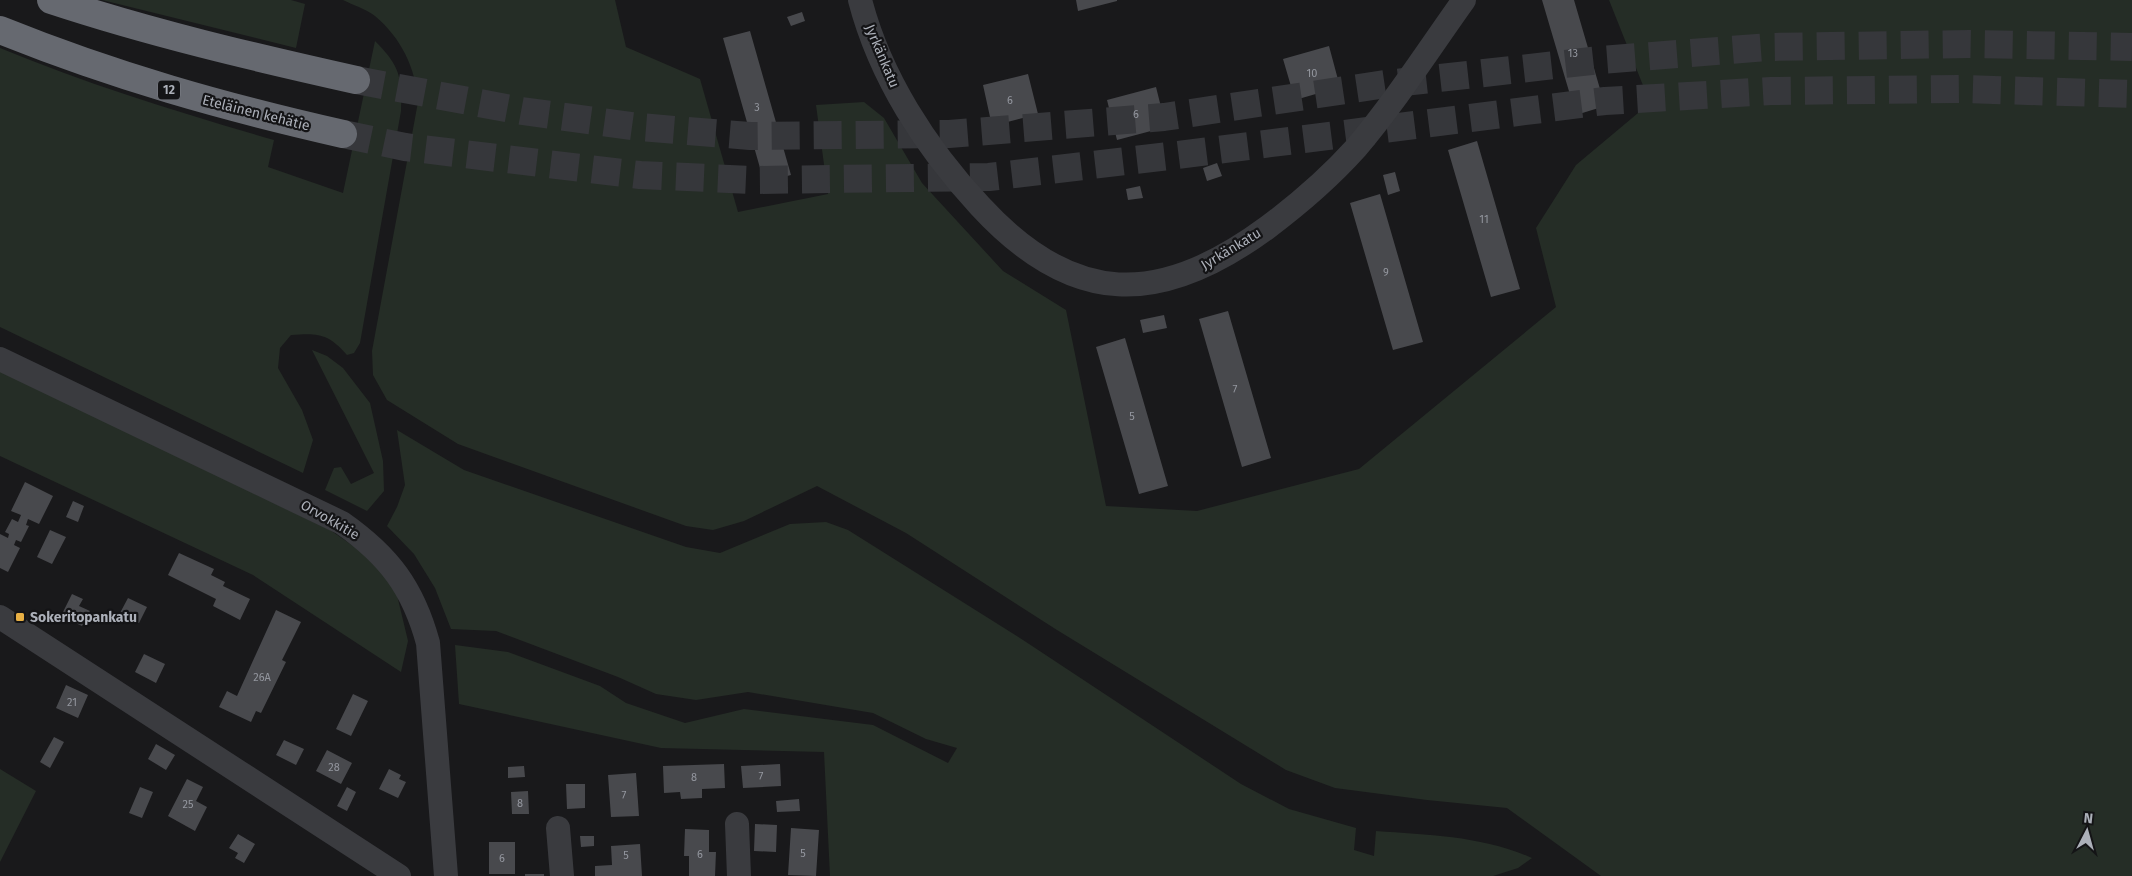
<svg xmlns="http://www.w3.org/2000/svg" width="2132" height="876" font-family="'Fira Sans',sans-serif">
<style>
.green{fill:#252d26}
.building{fill:#48494d}
.lines{fill:none;stroke-linecap:round;stroke-linejoin:round}
.highway-tunnel{stroke:#36373b;stroke-width:28;stroke-dasharray:28 14;stroke-linecap:butt}
.minor{stroke:#3a3b3f;stroke-width:24}
.highway{stroke:#666970;stroke-width:28}
.poi-dot{fill:#e7af44;stroke:#141416;stroke-width:2}
.labels{text-anchor:middle;dominant-baseline:central;stroke-width:4.5;stroke-linejoin:round;paint-order:stroke}
.number-label{font-size:11px;fill:#93969e}
.shield{fill:#141416;stroke:#7e8188;stroke-width:1}
.shield-label{font-size:12px;font-weight:bold;fill:#acb0b9}
.street-label{font-size:14px;fill:#acb0b9;stroke:#141416}
.poi-label{font-size:14px;font-weight:bold;fill:#acb0b9;stroke:#141416;text-anchor:start}
</style>
<rect width="100%" height="100%" fill="#19191b"/>
<!-- green -->
<path class="green" d="M102,0H291L305,4L296,48Z
M343,0H615L626,47L700,79L738,212L828,194L816,105L864,102L884,118L922,183L1003,271L1066,310L1106,506L1197,511L1359,469L1556,307L1536,228L1576,165L1650,103L1609,0H2132V876H1601L1507,808L1427,800L1335,788L1286,770L1057,630L906,533L817,486L744,521L713,530L686,526L458,444L387,400L373,375L372,351L418,102C416,68 401,38 375,16C366,9 353,5 343,0Z
M375,41C400,66 402,77 401,111L360,343L354,353L347,355C328,333 318,333 291,335L280,348L278,368L302,410L313,440L303,473L0,327V48C89,85 181,113 274,140L268,167L343,193Z
M312,350L327,356L343,368L370,403L383,461L384,491L367,511L325,490L334,468L341,467L351,484L374,473Z
M0,371L330,530L375,561L396,591L408,641L401,672L253,575L0,456Z
M397,430L464,470L686,547L720,553L790,524L826,522L848,530L1023,640L1241,784L1289,809L1356,828L1354,850L1374,856L1376,831C1429,835 1483,836 1532,858L1518,868L1493,876H830L824,752L661,748L459,704L455,645L508,652L600,686L626,703L685,723L744,709L873,725L948,763L957,748L926,739L873,713L748,692L696,700L656,694L618,677L496,631L451,629L435,588L414,554L387,526L397,507L405,485Z
M0,769L36,791L0,862Z"/>
<!-- building -->
<path class="building" d="M1076,0H1117V1L1078,11Z
M1542,0H1574L1605,106L1576,115Z
M802,12L805,21L791,26L787,17Z
M750,31L791,175L764,182L723,38Z
M1329,46L1340,87L1295,100L1283,59Z
M1028,74L1038,114L992,126L983,85Z
M1156,87L1166,127L1117,140L1107,100Z
M1477,141L1520,289L1491,297L1448,150Z
M1217,163L1222,176L1207,181L1203,168Z
M1395,172L1400,191L1388,195L1383,175Z
M1140,186L1143,198L1128,200L1126,189Z
M1380,194L1423,342L1393,350L1350,203Z
M1228,311L1271,458L1242,467L1199,319Z
M1164,315L1167,328L1143,333L1140,320Z
M1125,338L1168,486L1139,494L1096,347Z
M25,482L53,496L39,524L28,519L26,525L29,526L21,542L16,540L14,545L20,548L8,572L0,568V534L8,538L9,534L5,532L12,519L18,522L21,515L11,511Z
M73,501L84,506L78,522L66,517Z
M50,530L66,537L52,564L37,557Z
M179,553L214,569L211,575L225,582L223,586L250,599L240,620L213,606L216,599L168,575Z
M72,594L83,599L79,606L90,611L82,626L61,616Z
M128,598L147,607L139,623L120,613Z
M276,610L301,622L282,660L286,662L261,713L256,711L251,722L219,707L227,691L237,696Z
M144,654L165,664L156,683L135,672Z
M66,685L88,695L78,718L56,708Z
M353,694L368,701L351,736L336,729Z
M54,737L64,742L50,768L40,762Z
M284,740L304,749L296,765L276,755Z
M156,744L175,755L166,770L148,759Z
M327,750L352,763L341,784L316,771Z
M724,764L725,788L702,789V798L681,799L680,792L664,793L663,766Z
M780,764L781,786L743,788L741,766Z
M524,766L525,777L508,778V767Z
M389,769L401,775L399,779L406,782L398,798L379,789Z
M636,773L639,816L611,817L608,775Z
M187,779L203,787L196,801L207,807L195,831L168,816Z
M566,784H585V808L567,809Z
M140,787L153,792L142,818L129,813Z
M347,787L356,792L347,811L337,806Z
M528,791L529,814H512L511,792Z
M799,799L800,811L777,812L776,801Z
M755,824L777,825L776,852L754,851Z
M791,828L819,830L816,876L788,875Z
M685,829L709,830V852H716L715,876H689V856H684Z
M238,834L255,844L244,863L235,858L238,853L229,848Z
M580,836H594V846L581,847Z
M489,842H515V874H489Z
M640,844L642,876H595V866L612,865L611,846Z
M525,874H544V876H525Z"/>
<g class="lines">
<!-- highway-tunnel -->
<path class="highway-tunnel" d="M356,80L522,111L639,127L750,136L949,134L1164,117L1386,84L1600,60L1769,47L1969,44L2132,47
M343,134L405,147L640,175L754,180L989,177L1169,156L1605,101L1771,91L1961,89L2132,94"/>
<!-- minor -->
<path class="minor" d="M860,0C880,77 926,148 980,206C1073,307 1160,307 1268,227C1300,203 1329,178 1356,148C1395,102 1429,49 1464,0
M0,359L342,523C389,556 413,588 428,643L446,876
M0,617L399,876
M737,824L739,876
M558,828L562,876"/>
<!-- highway -->
<path class="highway" d="M51,0C151,33 253,57 356,80
M0,30C114,76 224,107 343,134"/>
</g>
<!-- markers -->
<rect class="poi-dot" x="15" y="612" width="10" height="10" rx="2.5"/>
<g class="labels">
<!-- number labels -->
<g class="number-label">
<text x="1573" y="53">13</text>
<text x="1312" y="73">10</text>
<text x="1010" y="100">6</text>
<text x="757" y="107">3</text>
<text x="1136" y="114">6</text>
<text x="1484" y="219">11</text>
<text x="1386" y="272">9</text>
<text x="1235" y="389">7</text>
<text x="1132" y="416">5</text>
<text x="262" y="677">26A</text>
<text x="72" y="702">21</text>
<text x="334" y="767">28</text>
<text x="761" y="776">7</text>
<text x="694" y="777">8</text>
<text x="624" y="795">7</text>
<text x="520" y="803">8</text>
<text x="188" y="804">25</text>
<text x="803" y="853">5</text>
<text x="700" y="854">6</text>
<text x="626" y="855">5</text>
<text x="502" y="858">6</text>
</g>
<!-- shield labels -->
<rect class="shield" x="158" y="80.5" width="22" height="19" rx="4"/>
<g class="shield-label">
<text x="169" y="90">12</text>
</g>
<!-- street labels -->
<g class="street-label">
<text transform="translate(882 56) rotate(67)">Jyrkänkatu</text>
<text transform="translate(256 113) rotate(14)">Eteläinen kehätie</text>
<text transform="translate(1231 249) rotate(-31)">Jyrkänkatu</text>
<text transform="translate(330 520) rotate(30)">Orvokkitie</text>
</g>
<!-- poi labels -->
<g class="poi-label">
<text x="30" y="617">Sokeritopankatu</text>
</g>
</g>
<!-- north arrow -->
<g transform="translate(2087 831) rotate(6)" stroke="#141416" stroke-width="4" paint-order="stroke">
<path d="M0-4L9 19L0 12L-9 19Z" fill="#acb0b9"/>
<text y="-8" font-size="14" font-weight="bold" text-anchor="middle" fill="#acb0b9">N</text>
</g>
</svg>
